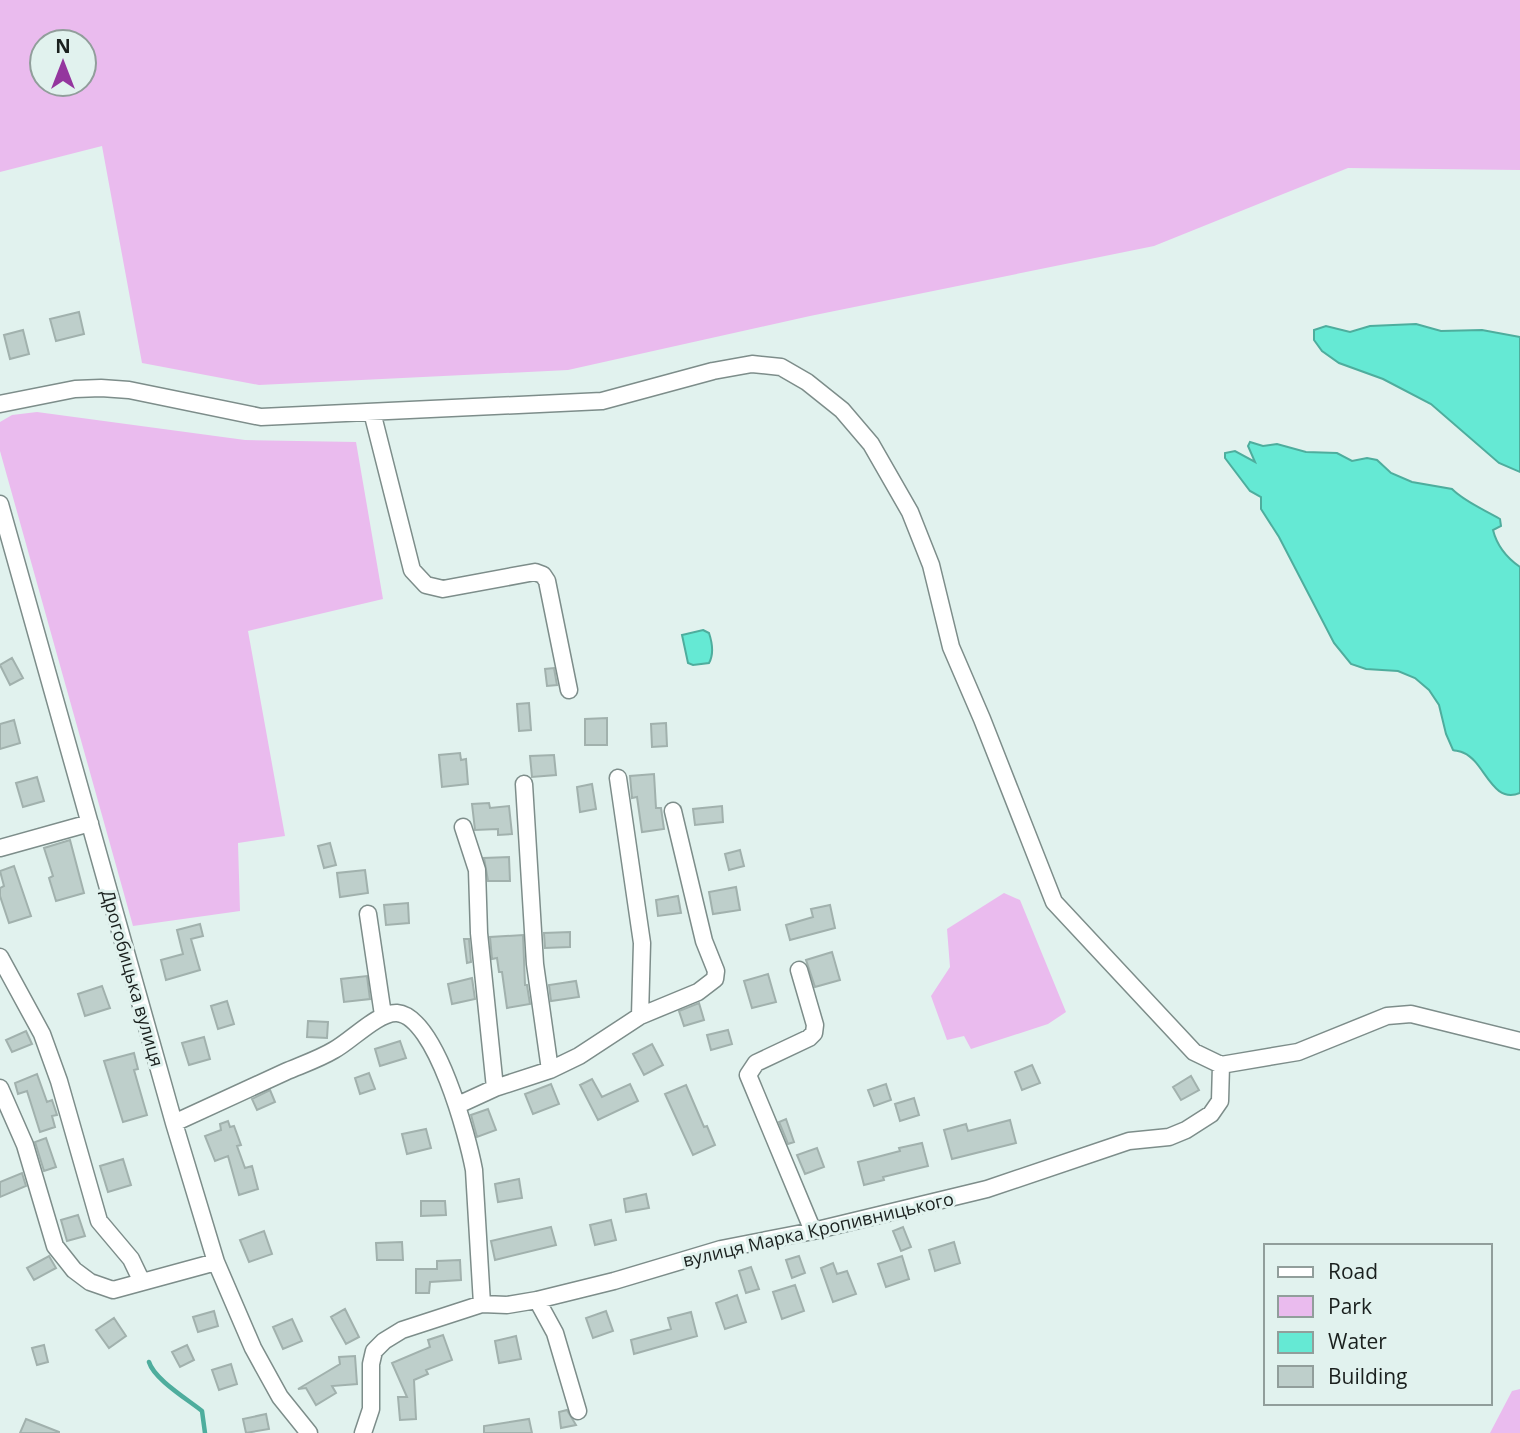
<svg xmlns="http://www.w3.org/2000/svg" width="1520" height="1433" font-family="'Open Sans',sans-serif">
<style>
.green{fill:#eabbee;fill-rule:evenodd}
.water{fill:#65e9d4;stroke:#4ead9d;stroke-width:2}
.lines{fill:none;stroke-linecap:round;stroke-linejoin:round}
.stream{stroke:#4ead9d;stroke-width:4.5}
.building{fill:#becfcb;stroke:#a1b1ad;stroke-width:2}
.minor-casing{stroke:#7d8d8a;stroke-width:19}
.minor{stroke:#fff;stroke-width:16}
.labels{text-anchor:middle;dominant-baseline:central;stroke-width:6;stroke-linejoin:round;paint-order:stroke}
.street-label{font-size:18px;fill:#1a201e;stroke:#e1f2ee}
</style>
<rect width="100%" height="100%" fill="#e1f2ee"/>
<!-- green -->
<path class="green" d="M0,0H1520V170L1348,168L1154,246L810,316L568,370L259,385L142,363L102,146L0,172ZM84,42V84H42V42Z
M37,412L245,440L356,442L383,599L248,631L285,836L238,843L240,911L133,926L0,451V422L12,415Z
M1004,893L1020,900L1066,1012L1048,1024L971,1049L964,1036L947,1040L931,996L950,967L947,929Z
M1520,1389V1433H1490L1512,1391Z"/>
<!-- water -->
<path class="water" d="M1416,324L1441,331L1482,330L1520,337V472L1499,463L1431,404L1383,379L1339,363L1322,351L1314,340V330L1326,326L1350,332L1370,326Z
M1250,442L1263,446L1277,444L1306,452L1337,453L1352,461L1367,458L1377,460L1391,473L1412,482L1452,489C1465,502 1483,509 1500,519L1501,526L1493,530C1497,546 1507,558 1520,567V793C1492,805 1485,762 1464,753C1460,751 1456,751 1453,750L1446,734L1439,705L1429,690L1415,678L1398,671L1366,669L1351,664L1334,643L1279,537L1261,509V497L1250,491L1225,458V453L1235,451L1255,462L1248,446Z
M703,630L709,633C712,642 714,654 709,663L693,665L688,663L682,635Z"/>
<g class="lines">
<!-- stream -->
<path class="stream" d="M149,1362C154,1379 187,1399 202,1411L205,1433"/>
</g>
<!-- building -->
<path class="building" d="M79,312L84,334L56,341L50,319Z
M23,330L29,354L10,359L4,335Z
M12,658L23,678L10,685L0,665Z
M554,668L557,685L547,686L545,669Z
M529,703L531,730L519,731L517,704Z
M607,718V745H585V719Z
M14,720L20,743L0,749V724Z
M666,723L667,746L652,747L651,724Z
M460,753L461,760L466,759L468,784L442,787L439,755Z
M554,755L556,775L532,777L530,756Z
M654,774L656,808H661L664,829L642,832L637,797L632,798L630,776Z
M37,777L44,801L23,807L16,783Z
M592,784L596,809L580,812L577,787Z
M489,803L490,808L509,806L512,834L498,835V829L475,830L472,804Z
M722,806L723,822L695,825L693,809Z
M70,840L84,893L56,901L49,878L53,876L44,848Z
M330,843L336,865L324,868L318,846Z
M740,850L744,866L729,870L725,854Z
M509,857L510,881H488L484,858Z
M14,866L31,916L9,923L0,896V888L4,886L0,871Z
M365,870L368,893L340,897L337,873Z
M736,887L740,910L713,914L709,892Z
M678,896L681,913L658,916L656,900Z
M408,903L409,923L386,925L384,905Z
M830,905L835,928L790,940L786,925L813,917L811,909Z
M200,924L203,936L191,939L200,970L166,980L161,960L183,954L177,930Z
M570,932V947L545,948L544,933Z
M523,935L525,985H527L530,1004L507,1008L502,972H499L497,958L492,959L490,937Z
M464,939H469L471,962L467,963Z
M832,952L840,980L815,987L806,960Z
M768,974L776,1002L752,1008L744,981Z
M367,976L370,999L344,1002L341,979Z
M472,978L475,999L452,1004L448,984Z
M576,981L579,997L551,1001L549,985Z
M102,986L110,1008L85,1016L78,994Z
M227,1001L234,1024L218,1029L211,1006Z
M699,1003L704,1020L684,1026L679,1011Z
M308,1021L328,1022L327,1038L307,1037Z
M728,1030L732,1044L711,1050L707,1035Z
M26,1031L32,1044L12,1052L6,1040Z
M204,1037L210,1059L189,1065L182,1043Z
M400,1041L406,1058L380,1066L375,1049Z
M652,1044L663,1065L644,1075L633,1054Z
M134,1053L138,1069L134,1070L147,1115L123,1122L104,1061Z
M1032,1065L1040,1083L1022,1090L1015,1072Z
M369,1073L375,1089L360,1094L355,1078Z
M37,1074L47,1102L52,1100L57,1115L52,1116L55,1127L40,1132L27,1091L18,1094L15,1083Z
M1191,1076L1199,1090L1181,1100L1173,1087Z
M592,1079L602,1097L630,1084L638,1101L598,1120L580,1085Z
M551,1084L559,1104L533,1114L525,1094Z
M886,1084L891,1100L874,1106L868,1090Z
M686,1085L704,1127L707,1126L715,1145L693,1155L665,1094Z
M270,1090L275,1102L257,1110L252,1099Z
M914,1098L919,1115L900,1121L895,1104Z
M488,1109L496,1130L477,1137L471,1115Z
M786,1119L794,1142L788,1144L779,1122Z
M1010,1120L1016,1143L952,1159L944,1130L966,1124L968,1131Z
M228,1121L230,1127L234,1126L241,1145L237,1146L245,1168L252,1166L258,1189L239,1195L228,1156L215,1161L205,1136L221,1130L220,1124Z
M426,1129L431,1148L407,1154L402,1134Z
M46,1138L56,1167L44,1171L35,1142Z
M922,1143L928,1166L883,1177L884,1180L864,1185L858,1162L900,1151L899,1148Z
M817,1148L824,1167L805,1174L797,1155Z
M123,1159L131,1185L108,1192L100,1166Z
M22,1173L26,1186L0,1197V1182Z
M519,1179L522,1198L498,1202L495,1184Z
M646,1194L649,1208L626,1212L624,1199Z
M421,1201H445L446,1215L421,1216Z
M78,1215L85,1236L67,1241L61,1220Z
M611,1220L616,1240L595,1245L590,1225Z
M551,1227L556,1245L495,1260L491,1241Z
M903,1227L911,1247L901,1251L893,1231Z
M264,1231L272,1254L249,1262L240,1240Z
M402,1242L403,1260H377L376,1243Z
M954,1242L960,1263L935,1271L929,1250Z
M49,1256L56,1268L34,1280L27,1268Z
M799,1256L805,1273L792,1278L786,1260Z
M902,1256L909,1279L886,1287L878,1264Z
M460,1260L461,1280L430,1282L429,1293H416V1269H437V1261Z
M833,1263L837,1274L847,1271L856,1294L833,1302L821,1268Z
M751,1267L759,1289L746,1293L739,1271Z
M795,1285L804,1311L782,1319L773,1292Z
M737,1295L746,1322L725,1329L716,1303Z
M345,1309L359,1337L346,1344L331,1317Z
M214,1311L218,1326L198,1332L193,1317Z
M606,1311L613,1331L593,1338L586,1318Z
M691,1312L697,1336L634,1354L631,1340L671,1329L668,1318Z
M114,1318L126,1336L109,1348L96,1330Z
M292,1319L302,1341L283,1349L273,1327Z
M443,1335L452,1360L426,1370L428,1374L414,1380L416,1419L400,1420L398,1397H407L392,1363L430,1347L428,1340Z
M516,1336L521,1359L499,1363L495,1341Z
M44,1345L48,1362L37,1365L32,1348Z
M187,1345L194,1360L180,1367L172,1352Z
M355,1356L357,1384L332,1386L336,1393L316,1405L306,1388L298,1389L340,1364L339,1357Z
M231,1364L237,1384L219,1390L212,1370Z
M567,1410L576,1425L561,1428L559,1412Z
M266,1414L269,1429L246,1433L243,1419Z
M26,1419L59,1432V1433H20Z
M529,1419L532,1433H484V1426Z"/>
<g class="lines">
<defs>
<path id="minor" d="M0,404L75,389L101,388L129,390L261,417L602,401L713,371L752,364L781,367L807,382L842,410L871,444L910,512L931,565L951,647L982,719L1054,902L1194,1052L1221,1065L1298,1052L1387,1016L1411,1014L1520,1041
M372,412L412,570L426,585L443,589L535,572L543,575L547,581L569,690
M0,504L174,1123L216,1262L253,1348L280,1397L309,1433
M618,778L642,943L640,1016
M524,784L535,964L550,1070
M463,827L477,870L479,933L495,1088
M0,848L90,823
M368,914L383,1015
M0,957L42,1034L59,1081L99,1221L131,1259L142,1282
M799,970L815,1025L814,1033L809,1038L756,1063L748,1075L813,1231
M0,1088L25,1145L55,1246L74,1270L90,1282L113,1290L216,1262
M458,1105L495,1088L550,1070L579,1056L640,1016L698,992L715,979L716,971L704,941L673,811
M174,1123C211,1106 248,1089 285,1072C301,1065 319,1059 334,1050C351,1041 378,1012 397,1013C436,1016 468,1138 474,1170L482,1304
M537,1300L555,1333L578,1411
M363,1433L371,1409V1364L374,1351L384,1341L402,1330L482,1304L507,1305L537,1300L614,1281L721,1249L813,1231L987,1189L1129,1141L1169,1137L1186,1130L1211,1114L1220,1101L1221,1065"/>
</defs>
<!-- minor casing -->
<use href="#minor" class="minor-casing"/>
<!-- minor -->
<use href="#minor" class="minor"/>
</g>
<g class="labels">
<!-- street labels -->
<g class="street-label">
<text transform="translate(133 978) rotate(74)">Дрогобицька вулиця</text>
<text transform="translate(818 1229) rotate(-13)">вулиця Марка Кропивницького</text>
</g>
</g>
<!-- legend -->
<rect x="1264" y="1244" width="228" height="161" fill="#e1f2ee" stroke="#919e9b" stroke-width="2"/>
<rect x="1278" y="1267" width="35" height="10" fill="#ffffff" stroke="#919e9b" stroke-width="2"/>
<text x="1328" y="1279" font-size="21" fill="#1a201e">Road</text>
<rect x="1278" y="1296" width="35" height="21" fill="#eabbee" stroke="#919e9b" stroke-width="2"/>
<text x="1328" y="1314" font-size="21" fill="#1a201e">Park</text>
<rect x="1278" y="1332" width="35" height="21" fill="#65e9d4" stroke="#919e9b" stroke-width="2"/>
<text x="1328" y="1349" font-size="21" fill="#1a201e">Water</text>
<rect x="1278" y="1366" width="35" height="21" fill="#becfcb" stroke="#919e9b" stroke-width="2"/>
<text x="1328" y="1384" font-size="21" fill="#1a201e">Building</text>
<!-- north arrow -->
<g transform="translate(63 63)"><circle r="33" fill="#e1f2ee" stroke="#919e9b" stroke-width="2"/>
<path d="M0-5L12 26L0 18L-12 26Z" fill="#94369e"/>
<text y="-10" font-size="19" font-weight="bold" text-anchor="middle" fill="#1a201e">N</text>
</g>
</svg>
